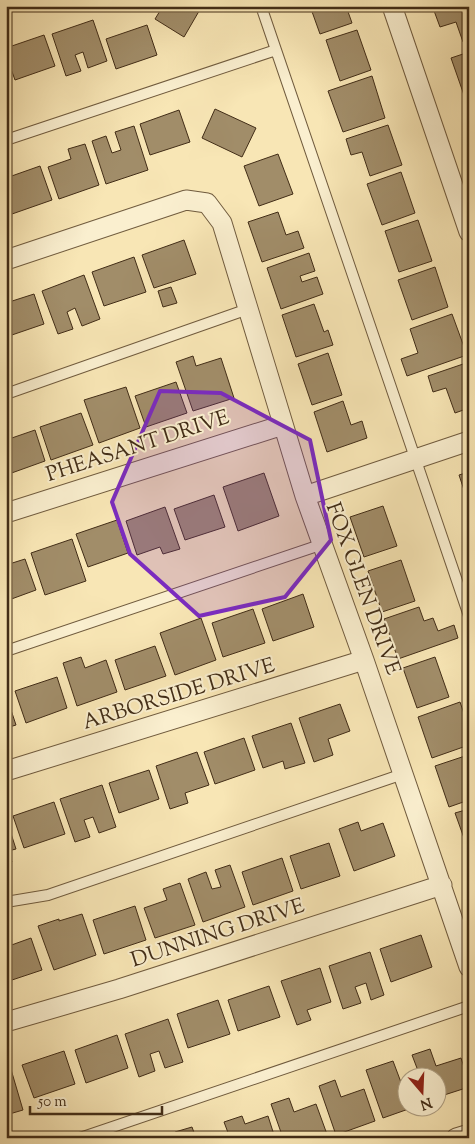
<svg xmlns="http://www.w3.org/2000/svg" width="475" height="1144" font-family="'Sorts Mill Goudy',serif">
<style>
.building{fill:#a18d69;stroke:#422d17}
.lines{fill:none;stroke-linecap:round;stroke-linejoin:round}
.service-casing{stroke:#705b3e;stroke-width:12}
.minor-casing{stroke:#705b3e;stroke-width:21}
.service{stroke:#faefcf;stroke-width:10}
.minor{stroke:#faefcf;stroke-width:19}
.marked{fill:#7b2cbf;fill-opacity:0.2;stroke:#7b2cbf;stroke-width:4;stroke-linejoin:round}
.labels{text-anchor:middle;dominant-baseline:central;stroke-width:4;stroke-linejoin:round;paint-order:stroke}
.street-label{font-size:21px;fill:#422d17;stroke:#faefcf}
</style>
<rect width="100%" height="100%" fill="#f8e6b5"/>
<filter id="stains"><feTurbulence type="fractalNoise" baseFrequency=".004" numOctaves="4"/><feColorMatrix values="0 0 0 0 .2 0 0 0 0 .09 0 0 0 0 .02 0 0 0 .5 -.17"/></filter>
<radialGradient id="worn" r=".72"><stop offset=".6" stop-color="#630" stop-opacity="0"/><stop offset="1" stop-color="#630" stop-opacity=".3"/></radialGradient>
<!-- building -->
<path class="building" d="M163,6H202L184,37L155,19Z
M310,6H346L352,23L320,34Z
M439,6H469V40L463,42L456,22L440,27L433,8Z
M93,20L107,61L88,68L83,52L75,55L81,71L66,76L52,34Z
M147,25L157,55L116,69L106,39Z
M357,30L371,70L340,81L326,40Z
M44,35L55,66L15,80L6,55V48Z
M469,52V96L465,98L451,58Z
M372,76L385,118L343,132L328,91Z
M215,109L256,128L242,157L202,138Z
M179,110L190,142L150,155L140,124Z
M388,125L402,165L370,176L362,152L351,155L346,139Z
M134,126L148,170L106,184L92,141L106,136L112,153L121,150L115,132Z
M85,144L99,185L59,199L48,167L71,159L68,149Z
M278,154L293,194L259,206L244,166Z
M40,166L52,200L12,214L6,198V178Z
M401,172L415,213L382,225L367,184Z
M278,212L286,235L298,231L304,248L262,262L248,222Z
M418,220L432,261L399,272L385,231Z
M184,240L196,274L154,288L142,255Z
M309,253L315,271L300,276L302,282L317,277L323,294L281,309L267,268Z
M134,257L146,292L104,306L92,272Z
M435,267L448,307L412,320L398,280Z
M84,275L100,319L82,326L75,308L67,312L73,329L58,334L42,291Z
M171,287L177,303L163,307L158,291Z
M34,294L44,324L6,337V303Z
M314,304L324,332L328,330L333,345L296,357L282,315Z
M452,314L467,355L407,376L401,359L418,353L410,329Z
M328,353L342,395L312,405L298,364Z
M193,356L196,366L221,358L234,398L193,411L176,362Z
M469,362V408L455,413L446,388L433,392L428,376Z
M176,382L187,413L146,427L135,396Z
M126,387L140,428L99,443L84,400Z
M343,401L351,425L362,421L367,438L327,452L314,412Z
M81,413L93,445L51,460L40,427Z
M35,430L45,461L6,475V440Z
M469,472V489L464,490L459,475Z
M264,473L279,516L238,531L223,487Z
M214,495L225,527L185,540L174,509Z
M383,506L397,546L364,557L350,517Z
M165,507L180,549L163,554L160,547L137,555L126,521Z
M117,520L128,553L88,567L76,534Z
M72,539L86,581L45,595L31,553Z
M25,559L36,590L6,601V565Z
M401,560L415,601L382,612L368,571Z
M303,594L314,627L273,641L262,609Z
M419,607L424,621L433,618L438,631L454,625L458,638L398,659L384,619Z
M253,609L265,643L223,657L212,623Z
M201,618L216,660L175,675L160,633Z
M155,646L166,676L125,690L115,660Z
M81,657L85,668L106,660L117,692L77,706L63,663Z
M435,657L449,697L417,708L403,668Z
M57,677L67,708L26,723L15,691Z
M6,695L16,725L6,728Z
M460,702L469,728V745L432,758L418,717Z
M340,704L350,731L328,739L333,755L314,762L299,718Z
M291,723L305,763L285,769L283,761L263,768L252,736Z
M244,738L255,770L215,784L204,752Z
M197,752L209,785L185,793L188,803L170,809L156,766Z
M465,756L469,767V800L449,807L435,766Z
M149,770L159,799L119,813L109,783Z
M102,785L116,827L99,833L93,817L84,820L90,837L75,842L60,799Z
M54,802L65,834L24,848L13,816Z
M469,809V852L455,813Z
M6,818L16,849L8,851L12,862L6,864Z
M358,822L361,831L383,823L395,856L354,871L339,829Z
M329,843L340,876L301,889L290,856Z
M282,858L293,891L253,905L242,872Z
M230,865L245,907L203,922L188,879L206,872L212,889L221,887L215,870Z
M180,883L195,925L155,938L144,908L167,900L163,889Z
M135,906L146,940L104,954L93,920Z
M82,914L96,955L54,970L38,926L59,919V921Z
M421,935L432,967L391,982L380,949Z
M31,938L42,970L6,982V947Z
M370,952L384,995L371,1000L366,983L355,987L361,1003L343,1009L329,966Z
M320,968L331,1002L307,1010L311,1020L297,1025L281,981Z
M269,986L280,1017L238,1031L228,1000Z
M218,1000L230,1034L188,1048L177,1014Z
M168,1019L183,1062L165,1068L159,1051L150,1054L155,1071L139,1077L125,1034Z
M117,1035L128,1068L86,1083L75,1050Z
M430,1049L436,1066L461,1058L469,1082V1087L438,1097V1076H420L412,1055Z
M64,1051L75,1084L34,1098L22,1065Z
M393,1061L402,1085L408,1083V1106H417L383,1118L366,1070Z
M10,1066L23,1110L6,1115V1067Z
M335,1080L341,1097L364,1089L375,1121L336,1135L319,1086Z
M289,1098L294,1112L316,1104L328,1137L283,1138L271,1104Z
M242,1116L245,1124L268,1116L275,1138H230L224,1122Z
M192,1127L196,1138H177L175,1132Z"/>
<g class="lines">
<defs>
<path id="service" d="M261,6L469,616
M6,140L276,50
M6,394L248,309
M6,651L323,544
M6,902L48,895L403,774
M80,1138L469,1006"/>
<path id="minor" d="M392,6L469,232
M6,260L186,200L207,203L222,223L305,496L364,660L469,967
M305,496L469,441
M6,513L283,425
M6,771L364,660
M6,1022L119,989L442,885
M456,1138L469,1134"/>
</defs>
<!-- service casing -->
<use href="#service" class="service-casing"/>
<!-- minor casing -->
<use href="#minor" class="minor-casing"/>
<!-- service -->
<use href="#service" class="service"/>
<!-- minor -->
<use href="#minor" class="minor"/>
</g>
<!-- marked area -->
<path class="marked" d="M160,391L221,393L310,440L331,540L285,597L199,616L130,554L112,502Z"/>
<g class="labels">
<!-- street labels -->
<g class="street-label">
<text transform="translate(138 447) rotate(-18)">PHEASANT DRIVE</text>
<text transform="translate(362 589) rotate(70)">FOX GLEN DRIVE</text>
<text transform="translate(179 695) rotate(-17)">ARBORSIDE DRIVE</text>
<text transform="translate(218 934) rotate(-18)">DUNNING DRIVE</text>
</g>
</g>
<!-- margin -->
<rect width="475" height="1144" fill="none" stroke="#f8e6b5" stroke-width="25"/>
<rect x="8" y="8" width="460" height="1129" fill="none" stroke="#422d17" stroke-width="2.5"/>
<rect x="12" y="12" width="450" height="1119" fill="none" stroke="#422d17"/>
<!-- north arrow -->
<g transform="translate(422 1092) rotate(161)"><circle r="24" fill="#faefcf" stroke="#b0a185"/>
<path d="M0-4L9 19L0 12L-9 19Z" fill="#8f2418"/>
<text y="-8" font-size="14" font-weight="bold" text-anchor="middle" fill="#422d17">N</text>
</g>
<!-- scale -->
<path d="M30 1106v8h132v-8" fill="none" stroke="#422d17" stroke-width="2.5"/>
<text x="38" y="1106" font-size="15" fill="#422d17" stroke="#faefcf" stroke-width="4" paint-order="stroke">50 m</text>
<rect width="100%" height="100%" filter="url(#stains)"/>
<rect width="100%" height="100%" fill="url(#worn)"/>
</svg>
